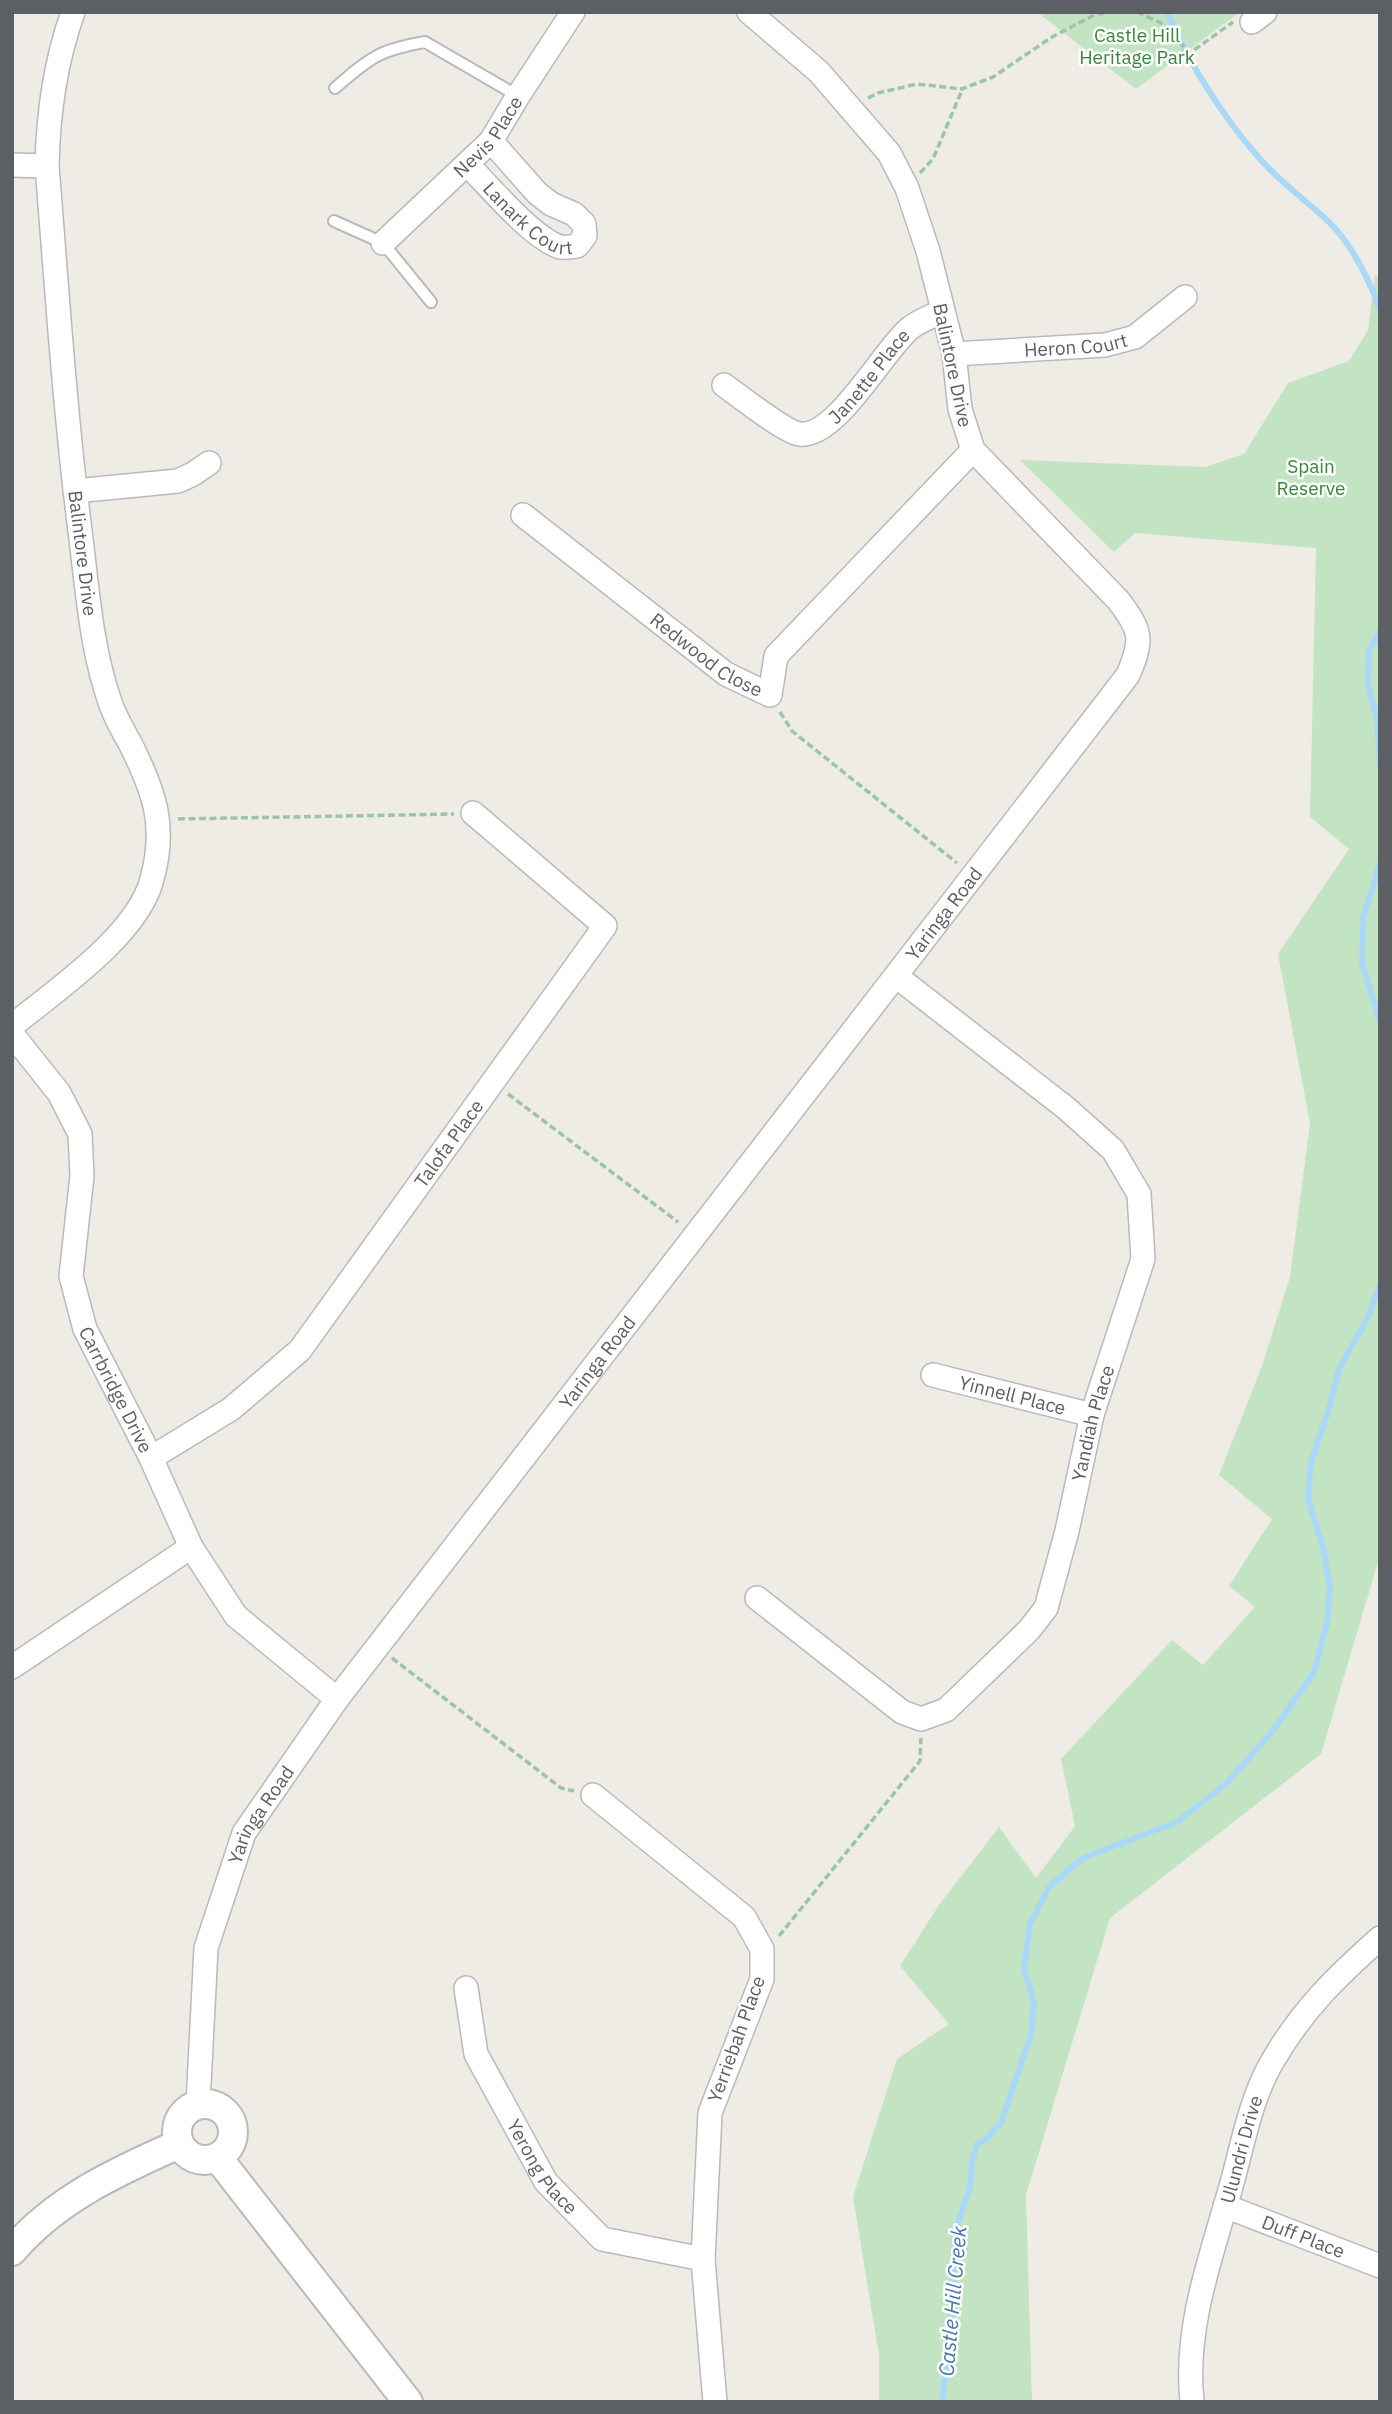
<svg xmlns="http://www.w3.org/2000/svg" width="1392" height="2414" font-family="'IBM Plex Sans',sans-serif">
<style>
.green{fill:#c3e4c2}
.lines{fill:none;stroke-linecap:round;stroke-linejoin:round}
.stream{stroke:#a9d8f9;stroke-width:6}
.service-casing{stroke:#b7babd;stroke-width:14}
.minor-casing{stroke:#b7babd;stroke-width:26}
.tertiary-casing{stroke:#b7babd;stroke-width:32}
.path{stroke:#9cc5a7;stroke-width:3.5;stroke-dasharray:7 3.5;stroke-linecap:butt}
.service{stroke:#fff;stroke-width:10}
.minor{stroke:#fff;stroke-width:23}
.tertiary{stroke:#fff;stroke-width:28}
.labels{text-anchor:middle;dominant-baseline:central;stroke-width:5;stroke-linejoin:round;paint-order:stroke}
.park-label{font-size:19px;fill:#3b843d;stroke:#fff}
.street-label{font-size:19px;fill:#5c6064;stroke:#fff}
.water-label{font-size:21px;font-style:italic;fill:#4779ab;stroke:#fff}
</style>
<rect width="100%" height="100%" fill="#eeece4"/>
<!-- green -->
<path class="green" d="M1037,12H1240L1136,89Z
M1375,275L1380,279V1555L1321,1754L1110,1918L1026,2195L1032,2402H879V2355L853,2197L897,2059L949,2024L900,1966L939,1905L999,1827L1036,1878L1075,1826L1061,1759L1172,1640L1203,1665L1255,1607L1229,1586L1272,1519L1219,1475L1262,1366L1290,1277L1310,1123L1278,954L1349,849L1310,817L1316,548L1135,533L1114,552L1020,460L1205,467L1244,454L1288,383L1349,361L1368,330Z"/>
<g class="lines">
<!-- stream -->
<path class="stream" d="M1167,12C1191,67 1221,115 1261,160C1281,183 1307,201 1329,222C1353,246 1368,277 1380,309
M1380,630L1369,651L1368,686L1377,717L1380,767
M1380,863L1363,918L1362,964L1380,1021
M942,2402L951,2329L955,2231L970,2187L972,2161L977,2144L985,2140L1001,2123L1031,2035L1034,2003L1024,1968L1030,1924L1049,1887L1083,1858L1177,1822L1227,1783L1276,1727L1314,1672L1327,1623L1330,1587L1323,1547L1308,1499L1311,1462L1329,1409L1339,1369L1367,1319L1380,1285"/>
<defs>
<path id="service" d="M335,88C370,58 378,50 425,42L518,96
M334,221L383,243L431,302"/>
<g id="minor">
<path d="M1252,22L1265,12"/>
<path d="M12,165L47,166"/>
<path id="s1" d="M468,165C490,187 532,238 560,247C566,248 571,247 577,246L585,236L584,224L574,214L551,204L537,193L491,141"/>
<path id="s2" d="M383,243L491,141L518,96L573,12"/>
<path id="s3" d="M954,354L1105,345L1135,337L1185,297"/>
<path id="s4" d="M724,385C738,395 786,433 800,434C836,438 883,351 909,329C918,321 931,317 942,311"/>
<path d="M75,491L178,481L193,474L209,463"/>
<path id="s5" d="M523,515L726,674L770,695L776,656L973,450"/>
<path d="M12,1026C56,990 138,935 152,879C167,825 154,791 130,743C123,731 116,718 111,705C92,652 88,596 81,539C65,415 57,290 47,166C48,112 55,63 73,12"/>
<path id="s6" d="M12,1034L59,1093L80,1134L82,1176L71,1276L85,1329L151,1458L191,1547L236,1616L337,1699"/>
<path id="s7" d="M933,1375L1092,1415"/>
<path id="s8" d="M151,1458L231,1409L300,1350L605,926L473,813"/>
<path id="s9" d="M757,1598L902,1712L921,1719L946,1710L1029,1630L1046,1608L1067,1531L1092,1415L1143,1259L1139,1194L1113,1150L1066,1108L896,976"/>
<path d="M12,1667L191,1547"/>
<path d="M593,1795L744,1917L762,1949V1979L710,2113L703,2259L715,2402"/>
<path id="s10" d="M466,1988L476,2054L546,2182L602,2239L703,2259"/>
<path id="s11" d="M198,2104L206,1948L244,1833L337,1699L1128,675C1143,640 1142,631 1118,600L973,450L960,409L954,354L928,251L907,188L889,153L819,72L749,12"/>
<path id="s12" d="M1225,2206L1380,2266"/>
<path id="s13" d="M1192,2402C1184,2326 1212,2255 1232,2183C1243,2143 1251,2098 1272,2062C1302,2010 1336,1977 1380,1938"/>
</g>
<path id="tertiary" d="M177 2132a28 28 0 1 1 56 0a28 28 0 1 1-56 0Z
M218,2158L408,2402
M12,2251C56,2199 118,2171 179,2144"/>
</defs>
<!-- service casing -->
<use href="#service" class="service-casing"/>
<!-- minor casing -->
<use href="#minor" class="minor-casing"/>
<!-- tertiary casing -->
<use href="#tertiary" class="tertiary-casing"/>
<!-- path -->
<path class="path" d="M1137,12L1161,23L1190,53L1233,22
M868,98L878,93L917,84L962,89L993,77L1052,37L1094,15L1109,12
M920,173L933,159L962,90
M780,712L792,731L957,863
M178,819L454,814
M508,1094L678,1222
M392,1658L561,1788L574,1791
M779,1936L920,1761L921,1738"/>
<!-- service -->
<use href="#service" class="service"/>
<!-- minor -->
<use href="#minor" class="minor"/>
<!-- tertiary -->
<use href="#tertiary" class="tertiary"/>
</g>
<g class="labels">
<!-- park labels -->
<g class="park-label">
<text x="1137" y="35">Castle Hill<tspan x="1137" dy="22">Heritage Park</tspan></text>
<text x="1311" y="466">Spain<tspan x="1311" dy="22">Reserve</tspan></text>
</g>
<!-- street labels -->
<g class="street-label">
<text stroke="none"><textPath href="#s2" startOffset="150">Nevis Place</textPath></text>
<text stroke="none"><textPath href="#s1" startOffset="82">Lanark Court</textPath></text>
<text stroke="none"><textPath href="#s3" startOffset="122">Heron Court</textPath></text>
<text transform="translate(953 365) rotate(78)">Balintore Drive</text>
<text stroke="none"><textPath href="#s4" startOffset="184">Janette Place</textPath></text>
<text transform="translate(83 553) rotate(83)">Balintore Drive</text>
<text stroke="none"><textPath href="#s5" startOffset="231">Redwood Close</textPath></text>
<text stroke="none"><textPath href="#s11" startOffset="1433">Yaringa Road</textPath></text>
<text stroke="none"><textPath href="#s8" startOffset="439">Talofa Place</textPath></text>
<text stroke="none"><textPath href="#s11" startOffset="866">Yaringa Road</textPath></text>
<text stroke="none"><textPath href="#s6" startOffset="387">Carrbridge Drive</textPath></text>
<text stroke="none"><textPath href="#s7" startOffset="82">Yinnell Place</textPath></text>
<text stroke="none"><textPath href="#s9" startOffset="565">Yandiah Place</textPath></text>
<text stroke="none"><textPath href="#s11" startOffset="301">Yaringa Road</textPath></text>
<text transform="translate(736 2039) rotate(-70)">Yerriebah Place</text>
<text stroke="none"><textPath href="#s13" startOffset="259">Ulundri Drive</textPath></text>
<text stroke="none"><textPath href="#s10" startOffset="198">Yerong Place</textPath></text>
<text stroke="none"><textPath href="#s12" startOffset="84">Duff Place</textPath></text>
</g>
<!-- water labels -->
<g class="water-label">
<text transform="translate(952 2301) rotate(-85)">Castle Hill Creek</text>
</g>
</g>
<!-- border -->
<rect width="1392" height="2414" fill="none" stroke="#5c6064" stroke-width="28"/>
</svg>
